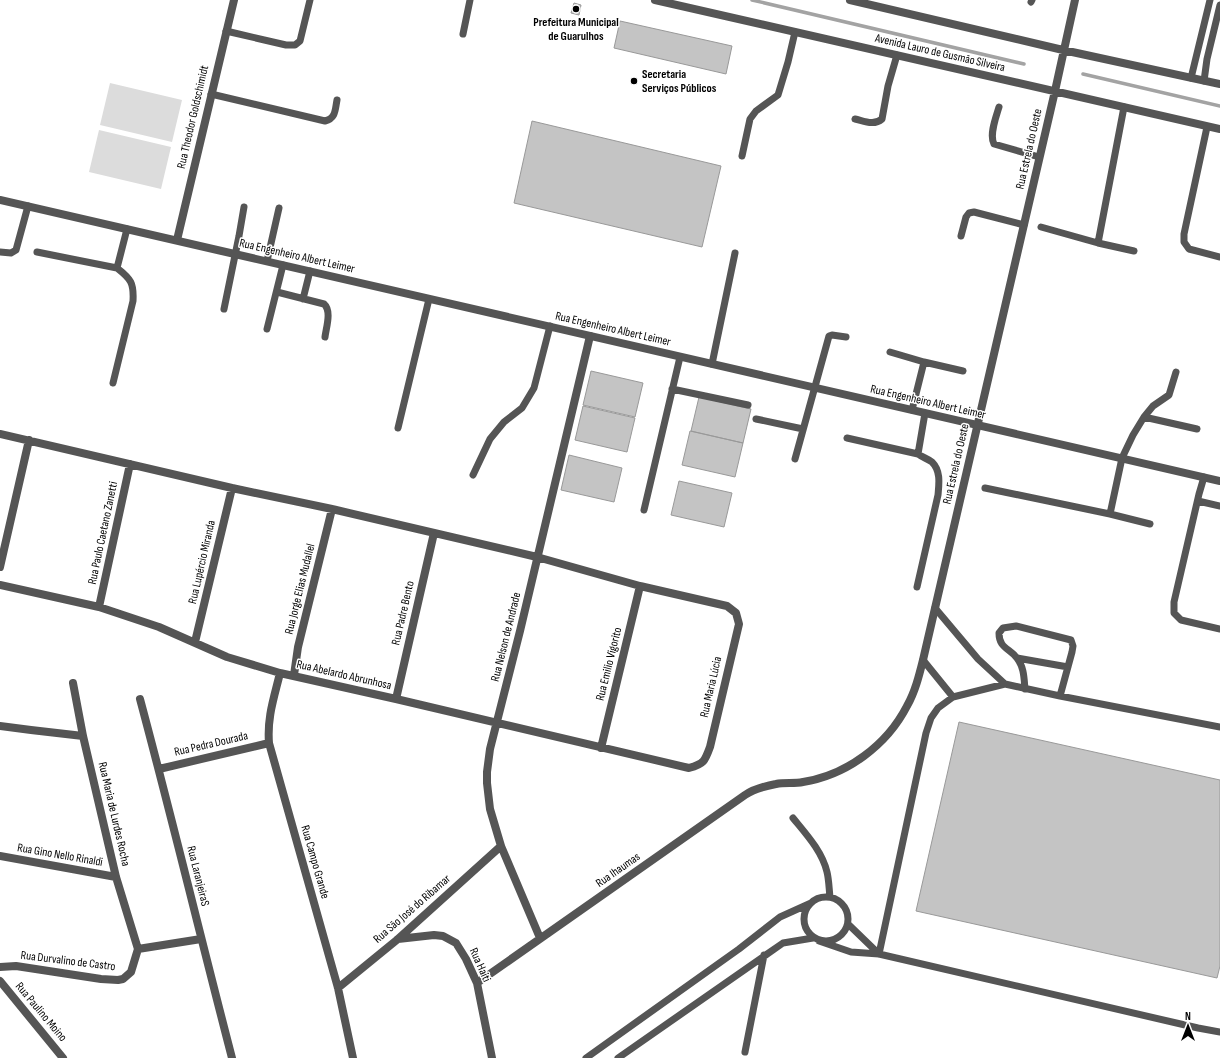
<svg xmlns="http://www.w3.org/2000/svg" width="1220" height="1058" font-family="'Sofia Sans Condensed',sans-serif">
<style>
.green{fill:#dcdcdc}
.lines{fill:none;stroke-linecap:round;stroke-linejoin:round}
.stream{stroke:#a3a3a3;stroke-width:3.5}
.building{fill:#c4c4c4;stroke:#999}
.service{stroke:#555;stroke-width:7}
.minor{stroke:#555;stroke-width:8}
.tertiary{stroke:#555;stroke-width:8}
.poi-dot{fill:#000;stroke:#fff;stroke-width:1.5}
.labels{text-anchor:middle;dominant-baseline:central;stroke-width:3;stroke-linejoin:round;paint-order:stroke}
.poi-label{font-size:12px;font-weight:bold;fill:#000;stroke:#fff}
.street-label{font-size:12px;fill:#000;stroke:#fff}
</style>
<rect width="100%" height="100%" fill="#fff"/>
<!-- green -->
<path class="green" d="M110,83L182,100L172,142L100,125Z
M99,130L171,147L161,189L89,172Z"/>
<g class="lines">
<!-- stream -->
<path class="stream" d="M752,0L1024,64
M1083,74L1220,106"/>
</g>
<!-- building -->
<path class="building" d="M574,3L581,5L579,15L571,13Z
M620,21L732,46L726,74L614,48Z
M532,121L721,166L702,247L514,203Z
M591,371L643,383L635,417L583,405Z
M699,397L751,409L743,443L691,431Z
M583,406L635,418L627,452L575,440Z
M690,431L743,443L735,477L682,465Z
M569,455L622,468L614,502L561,490Z
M679,481L732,493L724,527L671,515Z
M959,722L1220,780V966L1217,978L916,911Z"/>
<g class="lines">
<!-- service -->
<path class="service" d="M1031,2L1032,0
M226,31L286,45H295L300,41L310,0
M463,34L470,0
M1191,78L1210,0
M1204,81L1207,59L1220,5
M211,94L325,121C336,118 335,110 337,100
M999,107C996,117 989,135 994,144L1039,157
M855,119C864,121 874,126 882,119L888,86L897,55
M1207,127L1184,234V242L1189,249L1220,257
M742,156L750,119L756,111L778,95L788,62L795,32
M1041,227L1098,243L1124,107
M961,236L966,217L969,213L974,212L1024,225
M1098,243L1134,251
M0,252L11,253L16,250L28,206
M37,252L117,268
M267,261L279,208
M277,292L324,304C332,311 326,328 325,337
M303,299L310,271
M224,309L239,236L244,207
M267,329L283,265
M890,352L924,362L912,410
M924,362L963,371
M712,364L735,253
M113,383L133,301C134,283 131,279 117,268L127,229
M672,389L748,405
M1144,417L1197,429
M756,419L803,429
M398,428L429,299
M847,438L918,454
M795,459L829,336L832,335L846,337
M473,475L490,439L504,422L522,408L534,388L550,326
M1204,477L1199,494L1174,602V613L1181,620L1220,629
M985,488L1110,514L1122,458L1133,435L1144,417L1153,406L1169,395L1176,372
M1198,501L1220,506
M644,510L680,357
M1110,514L1150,524
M917,587L938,495C939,484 941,471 932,462C928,459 922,457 918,454L925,413
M935,608L978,659L1005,684L1060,696L1220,727
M1017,658L1068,667
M923,660L953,697
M1025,689C1024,678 1024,667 1017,658C1009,648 999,648 999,633L1003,628L1016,626L1071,640L1073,646L1072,652L1060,696
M793,818C806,834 822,851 827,872C829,880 829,889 830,897
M804 919a22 22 0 1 1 44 0a22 22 0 1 1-44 0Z
M848,924L879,954
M819,941L851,952L879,954L1198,1028L1220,1032
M879,954L926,733L931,718L938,708L953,697L1005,684
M745,1052L764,955
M586,1058L739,949L780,917L811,903
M618,1058L783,943L813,938"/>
<!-- minor -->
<path class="minor" d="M655,0L1220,129
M850,0L1063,50L1220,84
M177,240L234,0
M0,434L232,488L332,509L537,557L640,586L727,606L736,613L739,624L710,747C705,761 704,764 689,768L396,699L280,673L227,657L159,627L99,607L0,585
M0,567L29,440
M99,607L130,464
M195,642L232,488
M280,673C274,698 267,717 269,743L338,988L353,1058
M294,675L298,647L332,509
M73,683L83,736L116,877L138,949
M140,699C172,818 201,939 232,1058
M396,699L434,533
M0,726L31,730L83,736
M601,748L640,586
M159,769L269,743
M0,856L116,877
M540,938L501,846L490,809L487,783V772L490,749L520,631L590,336
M398,939L434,935L443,936L456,943L466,959L477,983L492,1058
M138,949L201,939
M0,967L16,966L101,979L118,980L123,979L131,972L138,949
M0,981L63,1058
M477,983L745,795C754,789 765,786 776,784C785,782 794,784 803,782C847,775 887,745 907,706C915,692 919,676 923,660L1055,91L1075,0
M338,988L398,939L501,846"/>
<!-- tertiary -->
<path class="tertiary" d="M0,200L1220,481"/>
</g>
<!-- markers -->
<g class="poi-dot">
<circle cx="576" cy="9" r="4"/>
<circle cx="634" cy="81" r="4"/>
</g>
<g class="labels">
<!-- poi labels -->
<g class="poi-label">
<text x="576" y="22">Prefeitura Municipal<tspan x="576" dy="14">de Guarulhos</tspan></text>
<text x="642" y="74" text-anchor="start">Secretaria<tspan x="642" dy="14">Serviços Públicos</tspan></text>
</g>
<!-- street labels -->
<g class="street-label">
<text transform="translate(940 53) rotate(13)">Avenida Lauro de Gusmão Silveira</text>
<text transform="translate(193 117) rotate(-77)">Rua Theodor Goldschimidt</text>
<text transform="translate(1029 149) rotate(-77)">Rua Estrela do Oeste</text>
<text transform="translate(297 256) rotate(13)">Rua Engenheiro Albert Leimer</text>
<text transform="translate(613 329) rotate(13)">Rua Engenheiro Albert Leimer</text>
<text transform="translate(928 402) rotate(13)">Rua Engenheiro Albert Leimer</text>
<text transform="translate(956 464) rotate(-77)">Rua Estrela do Oeste</text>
<text transform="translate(103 533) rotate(-78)">Rua Paulo Caetano Zanetti</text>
<text transform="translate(202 562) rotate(-77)">Rua Lupércio Miranda</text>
<text transform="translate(300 589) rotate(-76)">Rua Jorge Elias Mudallel</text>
<text transform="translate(403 613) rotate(-77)">Rua Padre Bento</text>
<text transform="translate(506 637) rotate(-76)">Rua Nelson de Andrade</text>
<text transform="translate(609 664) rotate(-76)">Rua Emilio Vigorito</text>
<text transform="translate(344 675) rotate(13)">Rua Abelardo Abrunhosa</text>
<text transform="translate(711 687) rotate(-77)">Rua Maria Lúcia</text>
<text transform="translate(211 744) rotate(-13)">Rua Pedra Dourada</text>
<text transform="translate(114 814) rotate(77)">Rua Maria de Lurdes Rocha</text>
<text transform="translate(60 855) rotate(10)">Rua Gino Nello Rinaldi</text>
<text transform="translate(315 862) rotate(74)">Rua Campo Grande</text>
<text transform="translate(618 870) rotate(-35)">Rua Ihaumas</text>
<text transform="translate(198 876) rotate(76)">Rua LaranjeiraS</text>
<text transform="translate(412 909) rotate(-41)">Rua São José do Ribamar</text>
<text transform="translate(68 961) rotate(7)">Rua Durvalino de Castro</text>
<text transform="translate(480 965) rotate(66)">Rua Haiti</text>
<text transform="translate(41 1012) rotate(50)">Rua Paulino Moino</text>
</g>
</g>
<!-- north arrow -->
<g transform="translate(1188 1026)" stroke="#ffffff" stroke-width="3" paint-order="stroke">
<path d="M0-3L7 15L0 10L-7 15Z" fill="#000000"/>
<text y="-6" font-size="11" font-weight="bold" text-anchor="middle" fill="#000000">N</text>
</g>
</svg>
